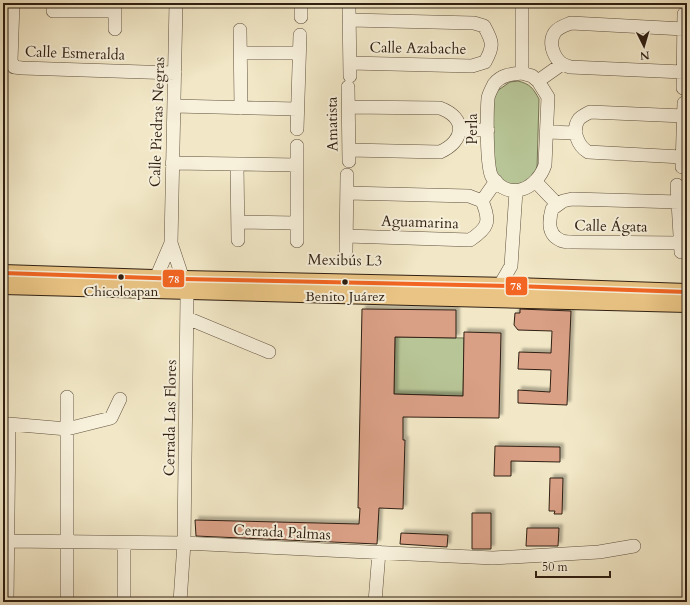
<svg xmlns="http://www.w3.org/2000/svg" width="690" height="605" font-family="Cardo,serif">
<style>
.green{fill:#b8c697;stroke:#747254}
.building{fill:#daa086;stroke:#2f1f12;filter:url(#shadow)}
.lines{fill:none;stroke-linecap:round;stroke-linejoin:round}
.minor-casing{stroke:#60513f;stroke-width:14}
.major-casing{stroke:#2f1f12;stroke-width:18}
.minor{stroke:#f7f0db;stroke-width:13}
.major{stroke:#e9c484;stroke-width:16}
.bus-1-casing{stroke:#f7f0db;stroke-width:7}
.bus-1{stroke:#f26522;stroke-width:4}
.bus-dot{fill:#2f1f12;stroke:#f7f0db;stroke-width:1.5}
.labels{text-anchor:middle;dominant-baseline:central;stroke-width:4;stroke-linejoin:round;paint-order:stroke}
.bus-label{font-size:14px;fill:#2f1f12;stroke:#f7f0db}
.street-label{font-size:15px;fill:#2f1f12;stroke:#f7f0db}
.line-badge{stroke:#f7f0db;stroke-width:1.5}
.badge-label{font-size:11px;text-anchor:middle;font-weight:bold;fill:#fff}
</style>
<defs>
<filter id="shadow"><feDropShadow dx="3.5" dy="-3.5" stdDeviation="1" flood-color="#0004"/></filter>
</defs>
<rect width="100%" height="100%" fill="#f2e8c7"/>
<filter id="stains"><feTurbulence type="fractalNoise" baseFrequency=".005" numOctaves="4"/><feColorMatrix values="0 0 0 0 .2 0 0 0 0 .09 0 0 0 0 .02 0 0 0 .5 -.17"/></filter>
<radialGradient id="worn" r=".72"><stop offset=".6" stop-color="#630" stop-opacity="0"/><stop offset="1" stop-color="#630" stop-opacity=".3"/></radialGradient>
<!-- green -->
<path class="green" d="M518,81C530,84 533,88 539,99L537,169C531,182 524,183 511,186L497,177L491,165L493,102L497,91L510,82Z
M395,337L464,338L463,396L394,394Z"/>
<!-- building -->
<path class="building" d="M362,309L456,310V338L395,337L394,394L463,396L464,332L501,333L499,418L403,417V440H405L403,509L379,508L377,544L196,536L195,520L359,524L360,508H358Z
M520,309L571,311L567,405L518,403V390L550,392L551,370L518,369L519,352L551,353L552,331L518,330L514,325L515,313H520Z
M495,446L560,447V462L511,461V476H494Z
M550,478H563L562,514H554L555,511H549Z
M472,513H491V549H472Z
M527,528H559L558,546H526Z
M401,533L448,535L447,547L400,544Z"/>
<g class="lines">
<defs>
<path id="minor" d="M13,3L11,61L14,67L22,68L175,73
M53,3V11H115
M176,3L171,243L183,279L187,296L184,543L180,602
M301,3V17
M349,7L350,76
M350,20L474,23L484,26C493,42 494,46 485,62L472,66L350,63
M115,29V3
M240,30L241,108
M241,53H299
M683,72L570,67C567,66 564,65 561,63C553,56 548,42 555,32C559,27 566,25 571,23L684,29
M522,73L532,76L538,81L548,97L545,165C537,189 509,202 492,177C486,167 487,111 488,98C489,93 492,88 494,84C501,75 511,74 522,73Z
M522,73V3
M538,81L562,64
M348,87L349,161
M683,88L684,14
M174,106L297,109
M348,107L440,108C467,118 465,141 440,152L349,150
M297,129L300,35
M460,130H488
M546,132L576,133
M682,157L588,152C578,146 571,130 579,119C582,116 586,114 590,112L684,116
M172,163L297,165
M237,165L238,240
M682,167L684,103
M535,181L557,204
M677,185L681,252
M482,201L496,181
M679,202L572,199L563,201L552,209C549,220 547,234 560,240C563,242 569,242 573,242L680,243
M238,222L296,223
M346,236L470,240C488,228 491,222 482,201L469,196L347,193
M297,241V146
M346,251L347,175
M154,286L156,278L171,243
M498,294L500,285L511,266L516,191
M187,318L269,352
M8,541L184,543L493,558L599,552L634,546
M7,602L9,424L67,429L111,418L120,399
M67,602V397
M124,602V543
M375,602L379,552"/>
<path id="major" d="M3,273L183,279L515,286L687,292
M3,286C231,294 459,297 687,304"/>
</defs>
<!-- minor casing -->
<use href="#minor" class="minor-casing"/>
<!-- major casing -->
<use href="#major" class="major-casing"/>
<!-- minor -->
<use href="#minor" class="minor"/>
<!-- major -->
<use href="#major" class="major"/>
<defs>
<path id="bus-1" d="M3,273L183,279L515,286L687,292"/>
</defs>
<!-- bus-1 casing -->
<use href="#bus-1" class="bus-1-casing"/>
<!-- bus-1 -->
<use href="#bus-1" class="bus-1"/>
</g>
<!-- markers -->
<g class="bus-dot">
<circle cx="121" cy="277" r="3.5"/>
<circle cx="345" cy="282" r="3.5"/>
</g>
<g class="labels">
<!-- bus labels -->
<g class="bus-label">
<text x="121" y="291">Chicoloapan</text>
<text x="345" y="296">Benito Juárez</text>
</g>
<!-- street labels -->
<g class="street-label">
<text transform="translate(418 48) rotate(1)">Calle Azabache</text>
<text transform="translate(75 53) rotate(2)">Calle Esmeralda</text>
<text transform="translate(157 122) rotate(-88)">Calle Piedras Negras</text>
<text transform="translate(332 124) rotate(-91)">Amatista</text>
<text transform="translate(472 129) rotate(-90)">Perla</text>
<text transform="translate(420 222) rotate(2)">Aguamarina</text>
<text transform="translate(611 226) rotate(1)">Calle Ágata</text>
<text transform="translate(345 260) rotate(1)">Mexibús L3</text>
<text transform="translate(170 418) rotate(-89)">Cerrada Las Flores</text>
<text transform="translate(282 532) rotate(3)">Cerrada Palmas</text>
</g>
</g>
<g class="line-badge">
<rect x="162" y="269" width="23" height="19" rx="4" fill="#f26522"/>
<rect x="505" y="276" width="23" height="20" rx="4" fill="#f26522"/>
</g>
<g class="badge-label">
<text x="174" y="283">78</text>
<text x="516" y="290">78</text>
</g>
<!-- margin -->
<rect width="690" height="605" fill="none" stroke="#f2e8c7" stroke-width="16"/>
<rect x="4" y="4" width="682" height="597" fill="none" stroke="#2f1f12" stroke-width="2"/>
<rect x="8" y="8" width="674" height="589" fill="none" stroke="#2f1f12"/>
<!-- north arrow -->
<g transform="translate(644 46) rotate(175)" stroke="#f7f0db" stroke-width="3" paint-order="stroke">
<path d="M0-3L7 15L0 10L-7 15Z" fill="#2f1f12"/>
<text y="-6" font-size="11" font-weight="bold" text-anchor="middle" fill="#2f1f12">N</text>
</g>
<!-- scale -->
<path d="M536 571v6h74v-6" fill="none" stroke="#2f1f12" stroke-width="2"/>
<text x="542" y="571" font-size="12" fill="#2f1f12" stroke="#f7f0db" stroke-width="3" paint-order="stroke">50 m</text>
<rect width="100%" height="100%" filter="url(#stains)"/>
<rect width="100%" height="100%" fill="url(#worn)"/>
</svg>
